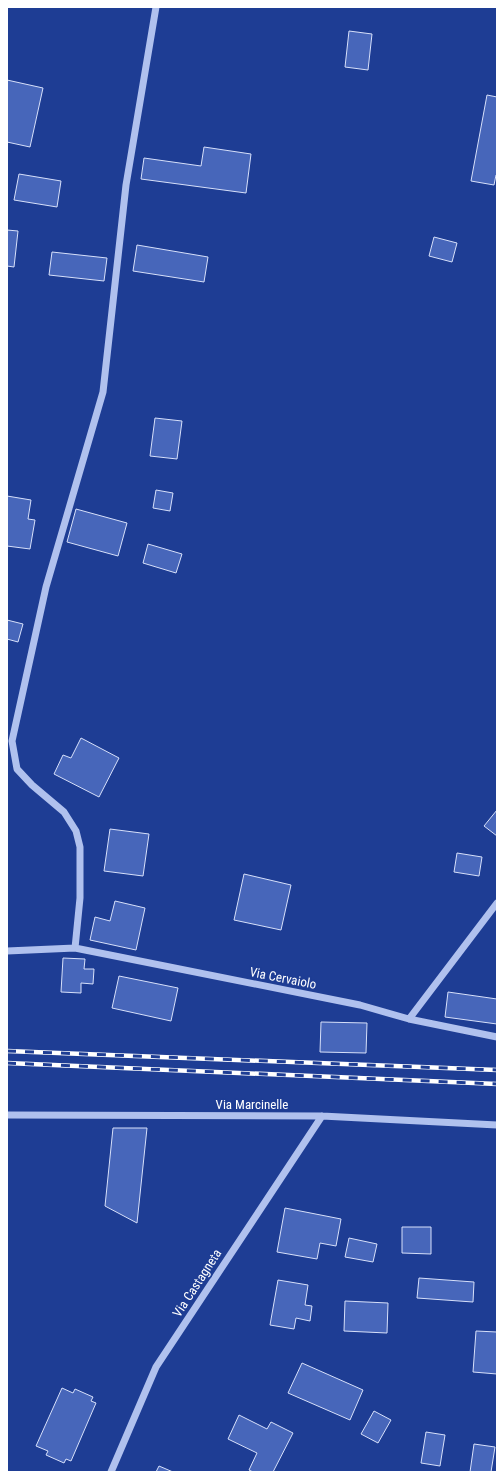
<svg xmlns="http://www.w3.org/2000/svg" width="504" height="1479" font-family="'Roboto Condensed',sans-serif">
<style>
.building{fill:#4766ba;stroke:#d7e0fa}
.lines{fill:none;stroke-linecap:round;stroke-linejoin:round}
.minor{stroke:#b0c1ee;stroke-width:7}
.rail-casing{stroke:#fff;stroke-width:4.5}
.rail{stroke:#1e3d94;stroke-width:3;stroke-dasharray:9;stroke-linecap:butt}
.labels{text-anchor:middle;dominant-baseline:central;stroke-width:3.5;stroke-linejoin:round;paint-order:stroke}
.street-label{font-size:13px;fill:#fff;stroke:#1e3d94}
</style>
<rect width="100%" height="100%" fill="#1e3d94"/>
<!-- building -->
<path class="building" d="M349,31L372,34L368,70L345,67Z
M7,80L43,88L30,147L7,142Z
M487,95L497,97V176L496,175L494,185L471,181Z
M204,147L251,154L246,193L141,179L144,158L201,166Z
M19,174L61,181L57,207L14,200Z
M7,230L18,231L14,267L7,266Z
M434,237L457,243L452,262L429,256Z
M137,245L208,257L204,282L133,271Z
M52,252L107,258L104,281L49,275Z
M155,418L182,421L177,459L150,456Z
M156,490L173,493L170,511L153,508Z
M7,496L31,500L28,519L35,520L30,549L7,546Z
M76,509L127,523L118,556L67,542Z
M148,544L182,554L176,573L143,563Z
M7,620L23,624L18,642L7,639Z
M81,738L119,758L99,797L54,774L63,755L71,758Z
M497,810V836L484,826Z
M110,829L149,834L143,876L104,871Z
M457,853L482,857L479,876L454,872Z
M244,874L291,885L281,930L234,920Z
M115,901L145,908L136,950L90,940L95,917L110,921Z
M63,958L85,959L84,969H94L93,984L81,983V993L61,992Z
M119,976L178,988L171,1021L112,1008Z
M448,992L497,999V1024L445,1017Z
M321,1022L367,1023L366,1053L320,1052Z
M113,1128H147L137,1223L105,1206Z
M285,1208L341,1219L336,1246L320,1243L317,1259L277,1252Z
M402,1227H431V1254L402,1253Z
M349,1238L377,1244L373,1262L345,1257Z
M419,1278L474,1282L473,1302L417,1298Z
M278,1280L308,1285L305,1305L312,1306L310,1321L296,1318L294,1329L270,1325Z
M345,1301L388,1303L387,1333L344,1331Z
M476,1331L497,1332V1374L473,1372Z
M302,1363L363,1390L350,1420L288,1393Z
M62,1388L73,1393L75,1389L93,1397L91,1401L96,1403L71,1461L66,1459L64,1463L46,1455L48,1451L36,1446Z
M374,1411L391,1420L378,1443L361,1434Z
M239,1415L267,1429L271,1422L293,1433L273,1472H253L249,1470L257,1453L228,1439Z
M426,1432L445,1435L440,1466L421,1463Z
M474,1444L495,1447L491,1472H470Z
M159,1466L173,1472H156Z"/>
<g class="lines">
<!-- minor -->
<path class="minor" d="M75,948L80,898V847L76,831L64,812L32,785L17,769L12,741L46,587L103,392L126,185L156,7
M7,951L75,948L360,1005L409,1019L497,1037
M409,1019L497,903
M7,1115L322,1116L497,1125
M111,1472L156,1367L322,1116"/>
<defs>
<path id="rail" d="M7,1051L497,1070
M7,1063L497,1084"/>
</defs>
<!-- rail casing -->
<use href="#rail" class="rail-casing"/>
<!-- rail -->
<use href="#rail" class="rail"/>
</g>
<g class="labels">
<!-- street labels -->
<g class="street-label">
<text transform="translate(283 978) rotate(11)">Via Cervaiolo</text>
<text x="252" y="1104">Via Marcinelle</text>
<text transform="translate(197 1283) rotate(-57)">Via Castagneta</text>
</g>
</g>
<!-- border -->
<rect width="504" height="1479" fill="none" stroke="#ffffff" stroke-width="16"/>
</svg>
